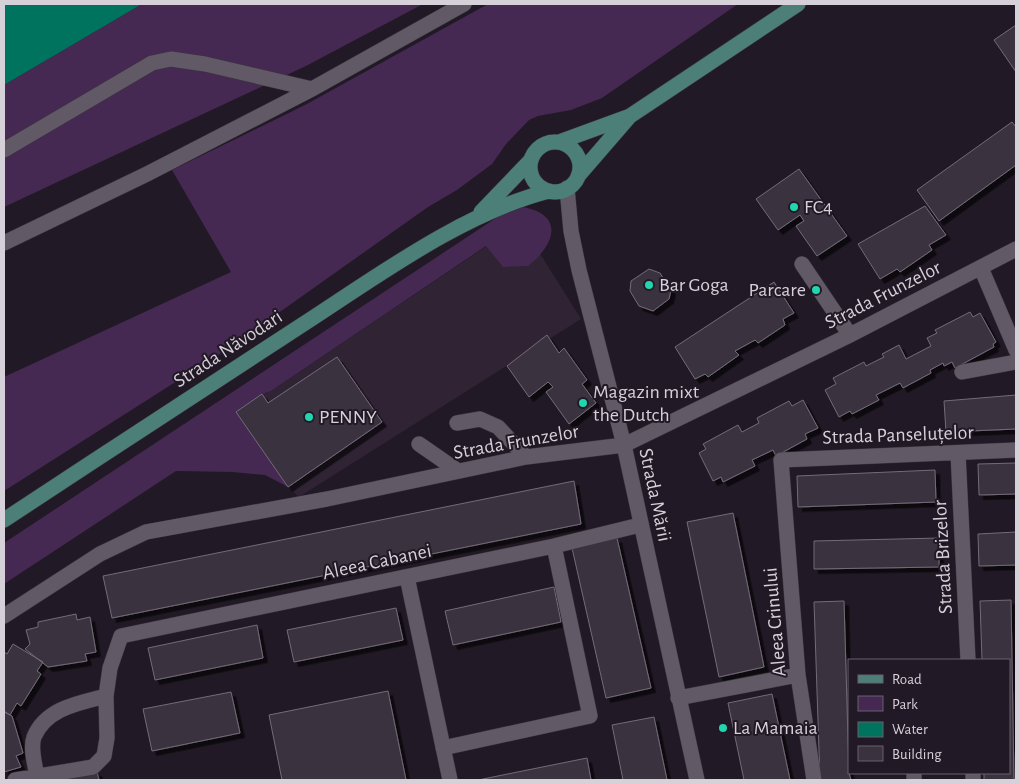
<svg xmlns="http://www.w3.org/2000/svg" width="1020" height="784" font-family="'Alegreya Sans',sans-serif">
<style>
.built{fill:#2f2334}
.green{fill:#452952}
.water{fill:#00735e}
.building{fill:#3b323f;stroke:#746b79;filter:url(#shadow)}
.lines{fill:none;stroke-linecap:round;stroke-linejoin:round}
.minor-casing{stroke:#3b363e;stroke-width:16}
.major-casing{stroke:#3b363e;stroke-width:16}
.minor{stroke:#625967;stroke-width:15}
.major{stroke:#4b7f77;stroke-width:15}
.poi-dot{fill:#21d5b0;stroke:#211925;stroke-width:2}
.labels{text-anchor:middle;dominant-baseline:central;stroke-width:4;stroke-linejoin:round;paint-order:stroke}
.poi-label{font-size:20px;fill:#d6d0d8;stroke:#211925;text-anchor:start}
.street-label{font-size:20px;fill:#d6d0d8;stroke:#211925}
</style>
<defs>
<filter id="shadow"><feDropShadow dx="4.5" dy="4.5" stdDeviation="0" flood-color="#0009"/></filter>
</defs>
<rect width="100%" height="100%" fill="#211925"/>
<!-- built -->
<path class="built" d="M521,223L581,319L299,497L288,487L262,394L271,391Z"/>
<!-- green -->
<path class="green" d="M142,4H423L306,66L4,207V85Z
M488,4H738L602,98L571,110L538,116L529,120L506,144L492,164L457,190L428,207L229,348L4,491V377L231,272L172,170L305,105Z
M523,207C566,215 554,246 528,266L503,267L486,246L271,391L262,394L288,487L265,475L232,472L176,471L4,584V543L499,216Z"/>
<!-- water -->
<path class="water" d="M4,4H142L4,85Z"/>
<!-- building -->
<path class="building" d="M1016,25V72L994,40Z
M1012,122L1016,127V165L939,221L917,190Z
M799,169L847,236L817,256L796,226L804,221L800,215L778,230L756,199Z
M925,206L946,235L929,245L932,250L900,272L897,269L880,279L858,244Z
M649,269L660,273L671,290L669,299L653,311L639,306L630,291L631,281Z
M774,282L794,313L783,319L785,325L758,343L755,340L735,351L739,355L708,377L705,374L695,379L675,347Z
M970,312L973,317L980,313L996,342L993,344L994,347L955,368L952,362L944,366L943,363L930,370L931,373L903,388L900,383L876,395L879,400L852,414L850,411L839,417L825,390L836,384L833,378L864,362L866,366L884,357L882,354L899,345L906,359L931,346L927,338L937,333L935,330Z
M547,335L559,353L564,348L587,380L582,384L596,403L569,424L546,392L553,387L548,382L529,397L507,366Z
M337,357L382,422L288,487L236,412L262,394L268,403Z
M1016,395V429L946,432L944,401Z
M803,400L818,428L805,434L807,439L776,456L773,450L752,460L755,466L723,482L721,477L713,481L699,453L706,449L703,444L738,425L742,432L759,423L757,418L789,401L792,406Z
M1016,463V494L979,495L978,464Z
M935,470L936,502L798,507L797,476Z
M574,481L581,524L112,618L103,576Z
M733,513L764,667L719,677L687,522Z
M1016,532V565L979,566L978,534Z
M617,538L651,688L606,698L572,548Z
M939,538V567L814,569V541Z
M554,587L561,622L453,645L445,611Z
M1011,600L1014,780H984V773H1009V660H982L980,601Z
M844,601L849,773L851,780H820L814,602Z
M396,608L403,640L294,662L287,630Z
M76,614L77,620L90,617L96,652L85,654L87,661L48,667L25,649L30,644L26,630L38,627V622Z
M257,625L263,658L155,680L148,648Z
M13,644L43,662L37,671L41,674L21,706L17,703L10,715L4,711V652L7,654Z
M388,691L406,780H282L269,715Z
M231,692L240,733L152,751L143,709Z
M772,694L790,780H744L728,703Z
M4,712L12,716L23,753L16,756L21,767L4,772Z
M654,717L667,780H623L612,725Z
M587,758L591,780H478Z
M97,772L99,780H59Z"/>
<g class="lines">
<defs>
<path id="minor" d="M4,150L152,63L171,59L205,64L312,89
M567,188L571,231L579,270L624,445L697,780
M4,243L147,174L312,89L464,4
M802,264L850,335
M981,268L1016,350
M962,372L1016,362
M457,423L480,419L498,427L526,457
M419,444L458,471
M958,453L968,660
M407,577L450,780
M4,616L100,554L146,532L327,499L526,457L624,445L850,335L1016,249
M678,698L798,675
M443,748L590,716L554,546
M914,773V780
M973,773V780
M37,776C35,765 30,748 34,737C46,708 79,703 106,696
M15,780L93,767L104,756L107,738L106,696L110,668L121,636L554,546L640,525
M814,780L798,675L781,460L1016,450"/>
<path id="major" d="M559,142L630,116L798,4
M530 167a25 25 0 1 1 50 0a25 25 0 1 1-50 0Z
M578,176L629,117
M481,212L530,161
M4,520C104,454 204,389 305,323C379,275 463,213 549,191"/>
</defs>
<!-- minor casing -->
<use href="#minor" class="minor-casing"/>
<!-- major casing -->
<use href="#major" class="major-casing"/>
<!-- minor -->
<use href="#minor" class="minor"/>
<!-- major -->
<use href="#major" class="major"/>
</g>
<!-- markers -->
<g class="poi-dot">
<circle cx="794" cy="207" r="5"/>
<circle cx="649" cy="285" r="5"/>
<circle cx="816" cy="290" r="5"/>
<circle cx="583" cy="403" r="5"/>
<circle cx="309" cy="417" r="5"/>
<circle cx="723" cy="728" r="5"/>
</g>
<g class="labels">
<!-- poi labels -->
<g class="poi-label">
<text x="804" y="207">FC4</text>
<text x="659" y="285">Bar Goga</text>
<text x="806" y="290" text-anchor="end">Parcare</text>
<text x="593" y="392">Magazin mixt<tspan x="593" dy="23">the Dutch</tspan></text>
<text x="319" y="417">PENNY</text>
<text x="733" y="728">La Mamaia</text>
</g>
<!-- street labels -->
<g class="street-label">
<text transform="translate(883 295) rotate(-27)">Strada Frunzelor</text>
<text transform="translate(228 349) rotate(-33)">Strada Năvodari</text>
<text transform="translate(898 435) rotate(-2)">Strada Panseluțelor</text>
<text transform="translate(516 442) rotate(-10)">Strada Frunzelor</text>
<text transform="translate(655 495) rotate(78)">Strada Mării</text>
<text transform="translate(943 557) rotate(-93)">Strada Brizelor</text>
<text transform="translate(377 562) rotate(-12)">Aleea Cabanei</text>
<text transform="translate(775 622) rotate(-95)">Aleea Crinului</text>
</g>
</g>
<!-- border -->
<rect width="1020" height="784" fill="none" stroke="#d6d0d8" stroke-width="10"/>
<!-- legend -->
<rect x="848" y="659" width="162" height="115" fill="#211925" stroke="#69626d"/>
<rect x="858" y="675" width="25" height="8" fill="#4b7f77" stroke="#69626d"/>
<text x="892" y="684" font-size="15" fill="#d6d0d8">Road</text>
<rect x="858" y="696" width="25" height="15" fill="#452952" stroke="#69626d"/>
<text x="892" y="709" font-size="15" fill="#d6d0d8">Park</text>
<rect x="858" y="722" width="25" height="15" fill="#00735e" stroke="#69626d"/>
<text x="892" y="734" font-size="15" fill="#d6d0d8">Water</text>
<rect x="858" y="746" width="25" height="15" fill="#3b323f" stroke="#69626d"/>
<text x="892" y="759" font-size="15" fill="#d6d0d8">Building</text>
</svg>
